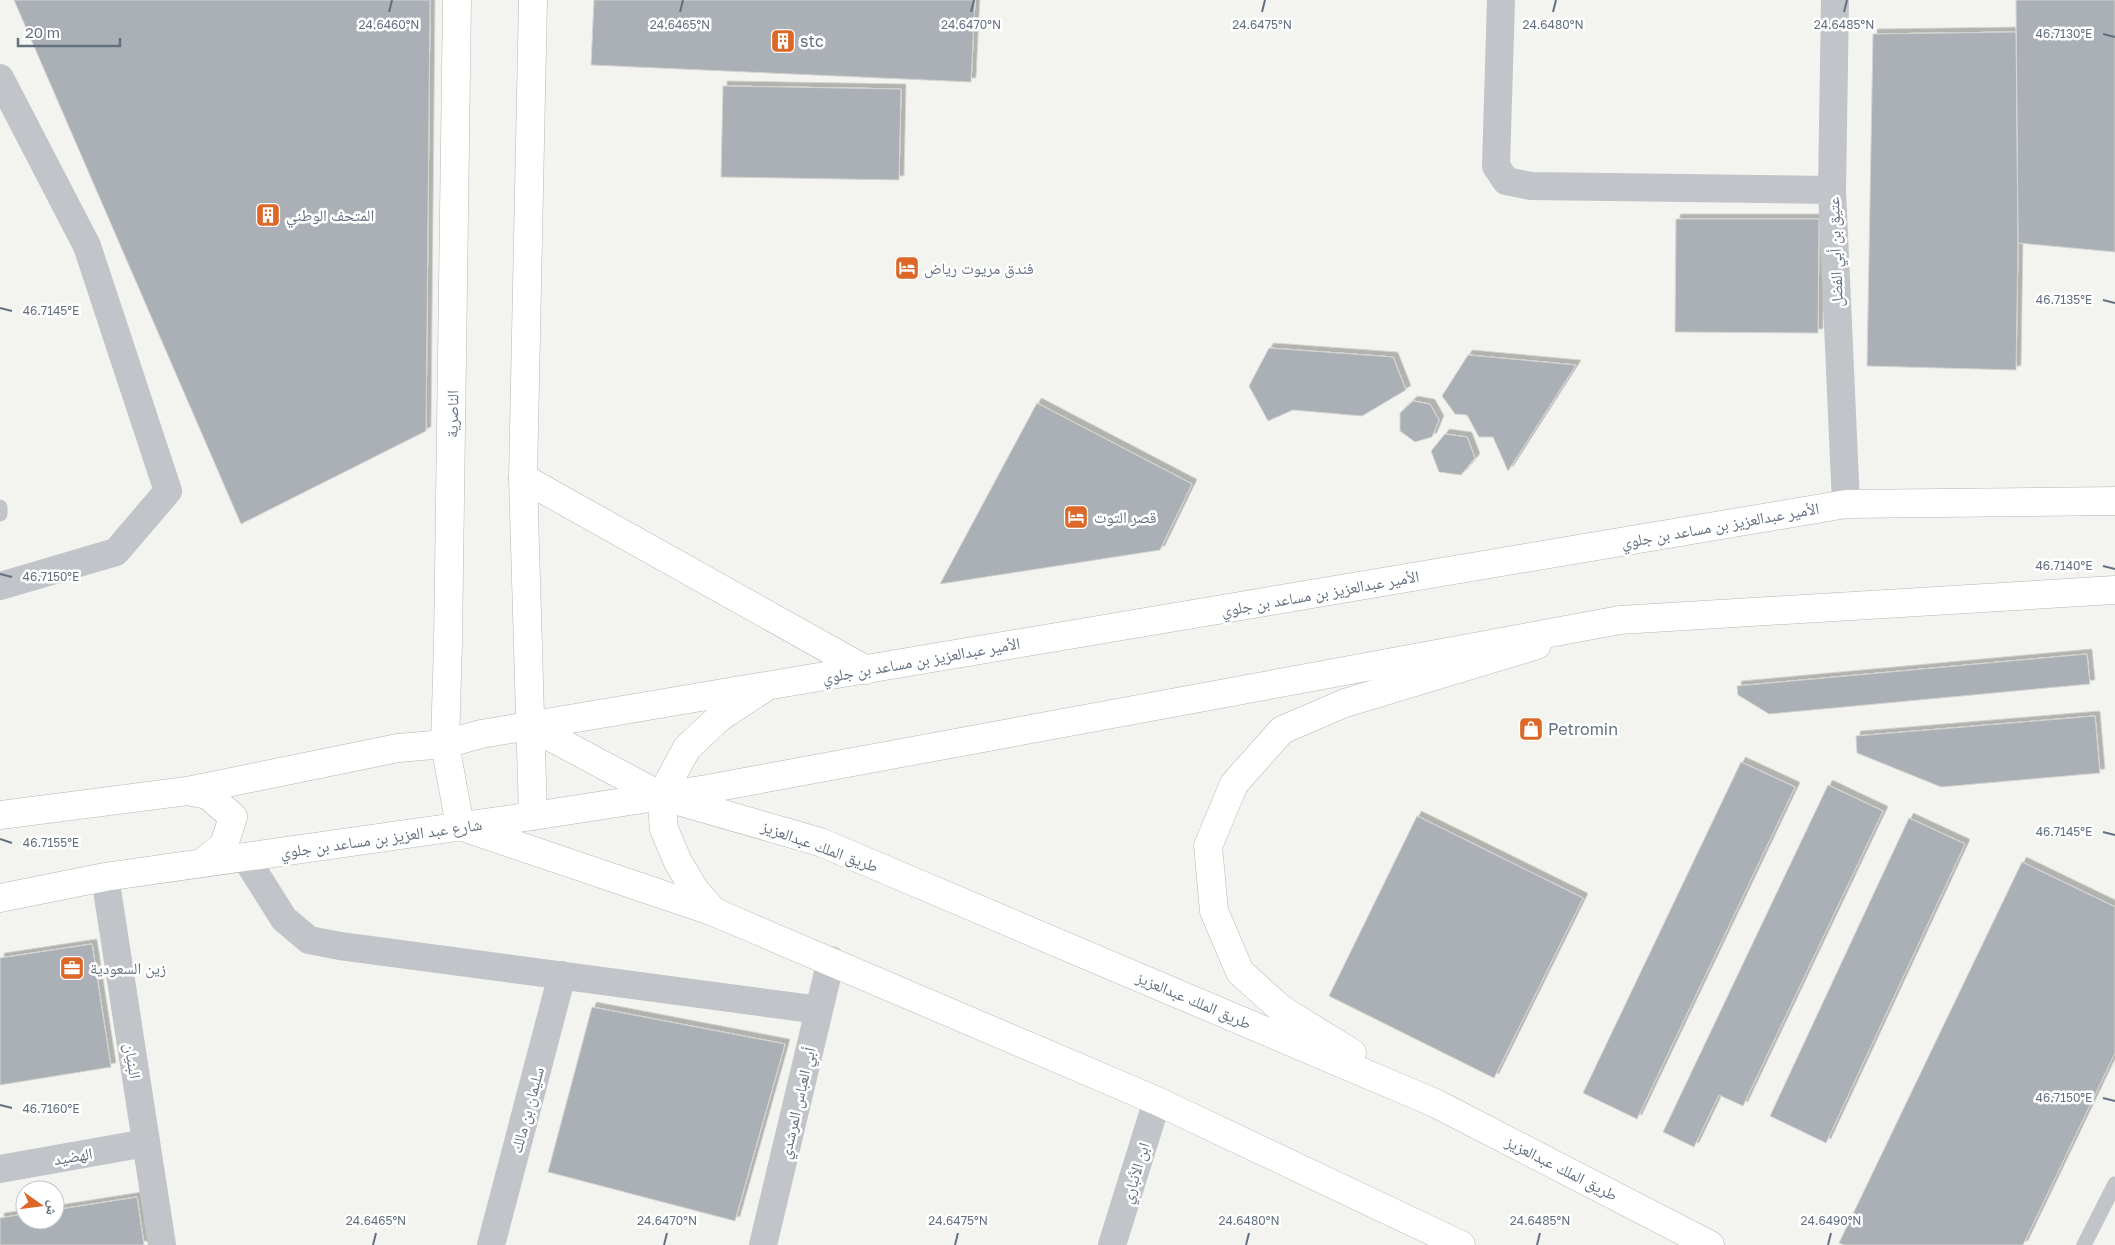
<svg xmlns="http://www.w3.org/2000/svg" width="2115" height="1245" font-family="'Golos Text','Noto Naskh Arabic',sans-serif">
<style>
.building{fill:#aab0b5;stroke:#d4d5d2;filter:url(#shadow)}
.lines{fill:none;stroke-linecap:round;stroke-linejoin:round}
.secondary-casing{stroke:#b4b7bc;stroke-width:29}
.primary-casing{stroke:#b2b6ba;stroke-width:29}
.service{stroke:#c1c4c8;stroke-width:15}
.minor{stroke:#c1c4c8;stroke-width:28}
.secondary{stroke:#fff;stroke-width:28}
.primary{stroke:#fff;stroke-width:28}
.ticks{fill:none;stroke:#637080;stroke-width:2}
.labels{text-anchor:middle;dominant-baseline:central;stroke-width:5;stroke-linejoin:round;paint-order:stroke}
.poi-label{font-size:16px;fill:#637080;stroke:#fff;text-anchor:start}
.street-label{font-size:16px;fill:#637080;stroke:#fff}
.ticks-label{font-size:12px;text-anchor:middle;fill:#637080;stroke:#fff;stroke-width:5;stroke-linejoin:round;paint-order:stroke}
</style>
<defs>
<filter id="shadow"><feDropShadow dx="4.5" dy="-4.5" stdDeviation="0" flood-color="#0004"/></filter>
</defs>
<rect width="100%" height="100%" fill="#f3f4ef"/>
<!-- building -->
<path class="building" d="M14,0H430L426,431L241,524Z
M594,0H975L971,82L591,65Z
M2016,0H2115V252L2018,243Z
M2016,32L2018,243L2016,370L1867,366L1873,34Z
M723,86L901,89L899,180L721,177Z
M1676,219H1819L1818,333L1675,332Z
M1269,348L1393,357L1406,390L1362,416L1293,410L1268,421L1249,386Z
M1468,355L1576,365L1508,471L1493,437H1479L1467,415L1455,414L1442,396Z
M1413,401L1430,404L1439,420L1432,437L1415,442L1400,431V413Z
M1037,403L1192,484L1160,550L940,584Z
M1445,434L1467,437L1475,458L1461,475L1439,472L1431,451Z
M2087,654L2090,684L1769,714L1738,695L1737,686Z
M2095,716L2100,773L1941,787L1857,753L1856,736Z
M1741,762L1795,787L1637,1119L1583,1093Z
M1828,785L1883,811L1743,1106L1719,1095L1694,1147L1663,1132Z
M1417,816L1583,898L1494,1078L1329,996Z
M1909,818L1965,844L1826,1143L1770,1116Z
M2022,862L2115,907V1053L2023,1245H1844L1839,1243Z
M92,944L111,1067L0,1085V958Z
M592,1007L785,1044L735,1221L548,1172Z
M137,1197L144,1245H0V1218L25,1214V1220H55V1210Z"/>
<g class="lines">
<defs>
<path id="secondary" d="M457,0L448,643L445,744L460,826L714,912
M766,687L720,717L687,748L661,796L664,829L678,862L694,889L714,912L1157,1101L1461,1245
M530,726L661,796L820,842L1435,1103L1710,1245
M533,816L523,478L533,0
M1352,1053L1281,1009L1240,972L1214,911L1208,846L1234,784L1282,730L1345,703L1537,645"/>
<path id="primary" d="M523,478L866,670
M187,791L208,795L233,817L224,845L203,862
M0,815L187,791L398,748L445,744L481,734L1846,504L2115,501
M0,898L105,877L533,816L707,789L1620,620L2115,590"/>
</defs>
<!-- secondary casing -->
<use href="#secondary" class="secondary-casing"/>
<!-- primary casing -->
<use href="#primary" class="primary-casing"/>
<!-- service -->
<path class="service" d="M0,507V514
M2084,1245L2115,1184"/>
<!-- minor -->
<path class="minor" d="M1501,0L1496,166L1506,181L1531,186L1832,190
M1835,0L1832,190L1846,504
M0,78L87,246L168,491L116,552L0,586
M245,857L284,919L309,940L340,946L819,1010
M105,877L162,1245
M0,1169L146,1143
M491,1245L562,975
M763,1245L831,960
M1112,1245L1157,1101"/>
<!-- secondary -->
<use href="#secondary" class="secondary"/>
<!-- primary -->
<use href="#primary" class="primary"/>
</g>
<!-- ticks -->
<path class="ticks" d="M389,12L392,0M680,12L683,0M971,12L974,0M1262,12L1265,0M1553,12L1556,0M1844,12L1847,0M2103,34L2115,37M2103,300L2115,303M0,308L12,311M2103,566L2115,569M0,574L12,577M2103,832L2115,835M0,839L12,843M2103,1098L2115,1101M0,1105L12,1108M373,1245L376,1233M664,1245L667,1233M955,1245L958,1233M1246,1245L1249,1233M1537,1245L1540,1233M1828,1245L1831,1233"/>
<!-- icons -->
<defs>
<symbol id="building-square" viewBox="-11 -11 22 22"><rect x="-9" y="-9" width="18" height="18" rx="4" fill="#dc6727" stroke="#fff"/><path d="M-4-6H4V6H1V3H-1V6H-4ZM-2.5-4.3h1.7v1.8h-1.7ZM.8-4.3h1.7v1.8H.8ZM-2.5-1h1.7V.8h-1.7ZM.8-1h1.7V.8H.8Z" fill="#fff"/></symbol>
<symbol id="hotel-square" viewBox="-11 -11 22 22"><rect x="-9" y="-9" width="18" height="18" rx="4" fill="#dc6727" stroke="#fff"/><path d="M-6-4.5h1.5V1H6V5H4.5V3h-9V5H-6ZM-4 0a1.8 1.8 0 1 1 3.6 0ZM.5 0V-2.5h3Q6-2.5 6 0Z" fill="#fff"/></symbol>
<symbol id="shop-square" viewBox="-11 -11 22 22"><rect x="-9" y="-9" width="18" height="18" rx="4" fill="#dc6727" stroke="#fff"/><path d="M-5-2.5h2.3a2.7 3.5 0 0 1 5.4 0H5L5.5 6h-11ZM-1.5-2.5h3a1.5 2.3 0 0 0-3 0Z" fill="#fff"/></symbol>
<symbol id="office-square" viewBox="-11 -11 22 22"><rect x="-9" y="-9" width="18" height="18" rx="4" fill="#dc6727" stroke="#fff"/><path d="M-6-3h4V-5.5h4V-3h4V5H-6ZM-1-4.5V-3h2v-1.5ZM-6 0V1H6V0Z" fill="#fff"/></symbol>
</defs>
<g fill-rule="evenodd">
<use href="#building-square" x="769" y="27" width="28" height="28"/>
<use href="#building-square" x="254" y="201" width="28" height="28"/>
<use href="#hotel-square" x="893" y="254" width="28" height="28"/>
<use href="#hotel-square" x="1062" y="503" width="28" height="28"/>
<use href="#shop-square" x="1517" y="715" width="28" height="28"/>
<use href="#office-square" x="58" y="954" width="28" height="28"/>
</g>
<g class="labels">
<!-- poi labels -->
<g class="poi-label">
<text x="800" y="41">stc</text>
<text x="286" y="215">المتحف الوطني</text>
<text x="924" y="268">فندق مريوت رياض</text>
<text x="1094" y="517">قصر التوت</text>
<text x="1548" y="729">Petromin</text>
<text x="90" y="968">زين السعودية</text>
</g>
<!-- street labels -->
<g class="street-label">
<text transform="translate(1835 252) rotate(-92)">عتيق بن أبي الفضل</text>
<text transform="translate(452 414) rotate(-89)">الناصرية</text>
<text transform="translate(1720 525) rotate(-10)">الأمير عبدالعزيز بن مساعد بن جلوي</text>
<text transform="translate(1320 593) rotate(-10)">الأمير عبدالعزيز بن مساعد بن جلوي</text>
<text transform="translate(921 660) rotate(-10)">الأمير عبدالعزيز بن مساعد بن جلوي</text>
<text transform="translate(381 838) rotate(-8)">شارع عبد العزيز بن مساعد بن جلوي</text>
<text transform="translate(820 846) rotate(20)">طريق الملك عبدالعزيز</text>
<text transform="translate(1194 1000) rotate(23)">طريق الملك عبدالعزيز</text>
<text transform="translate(133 1061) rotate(81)">البنيان</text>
<text transform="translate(797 1103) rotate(-77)">أبي العباس المرشدي</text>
<text transform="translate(527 1110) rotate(-75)">سليمان بن مالك</text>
<text transform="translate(73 1156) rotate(-10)">الهضيد</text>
<text transform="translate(1562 1168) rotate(27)">طريق الملك عبدالعزيز</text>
<text transform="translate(1135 1173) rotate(-73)">ابن الأنباري</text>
</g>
</g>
<g class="ticks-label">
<text x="389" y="29">24.6460°N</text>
<text x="680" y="29">24.6465°N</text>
<text x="971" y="29">24.6470°N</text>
<text x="1262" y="29">24.6475°N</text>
<text x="1553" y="29">24.6480°N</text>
<text x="1844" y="29">24.6485°N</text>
<text x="2064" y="38">46.7130°E</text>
<text x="2064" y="304">46.7135°E</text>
<text x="51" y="315">46.7145°E</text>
<text x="2064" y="570">46.7140°E</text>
<text x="51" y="581">46.7150°E</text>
<text x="2064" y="836">46.7145°E</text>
<text x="51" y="847">46.7155°E</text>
<text x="2064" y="1102">46.7150°E</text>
<text x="51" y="1113">46.7160°E</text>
<text x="376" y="1225">24.6465°N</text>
<text x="667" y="1225">24.6470°N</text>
<text x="958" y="1225">24.6475°N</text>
<text x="1249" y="1225">24.6480°N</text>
<text x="1540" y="1225">24.6485°N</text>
<text x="1831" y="1225">24.6490°N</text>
</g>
<!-- north arrow -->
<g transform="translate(40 1205) rotate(104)"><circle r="24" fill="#ffffff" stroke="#c1c6cc"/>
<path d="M0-4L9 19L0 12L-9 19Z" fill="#dc6727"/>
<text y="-8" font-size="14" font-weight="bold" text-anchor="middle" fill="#637080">ش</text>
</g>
<!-- scale -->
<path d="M18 38v8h102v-8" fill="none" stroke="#637080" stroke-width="2.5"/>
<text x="25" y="38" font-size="15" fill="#637080" stroke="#ffffff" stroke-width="4" paint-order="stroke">20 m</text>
</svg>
